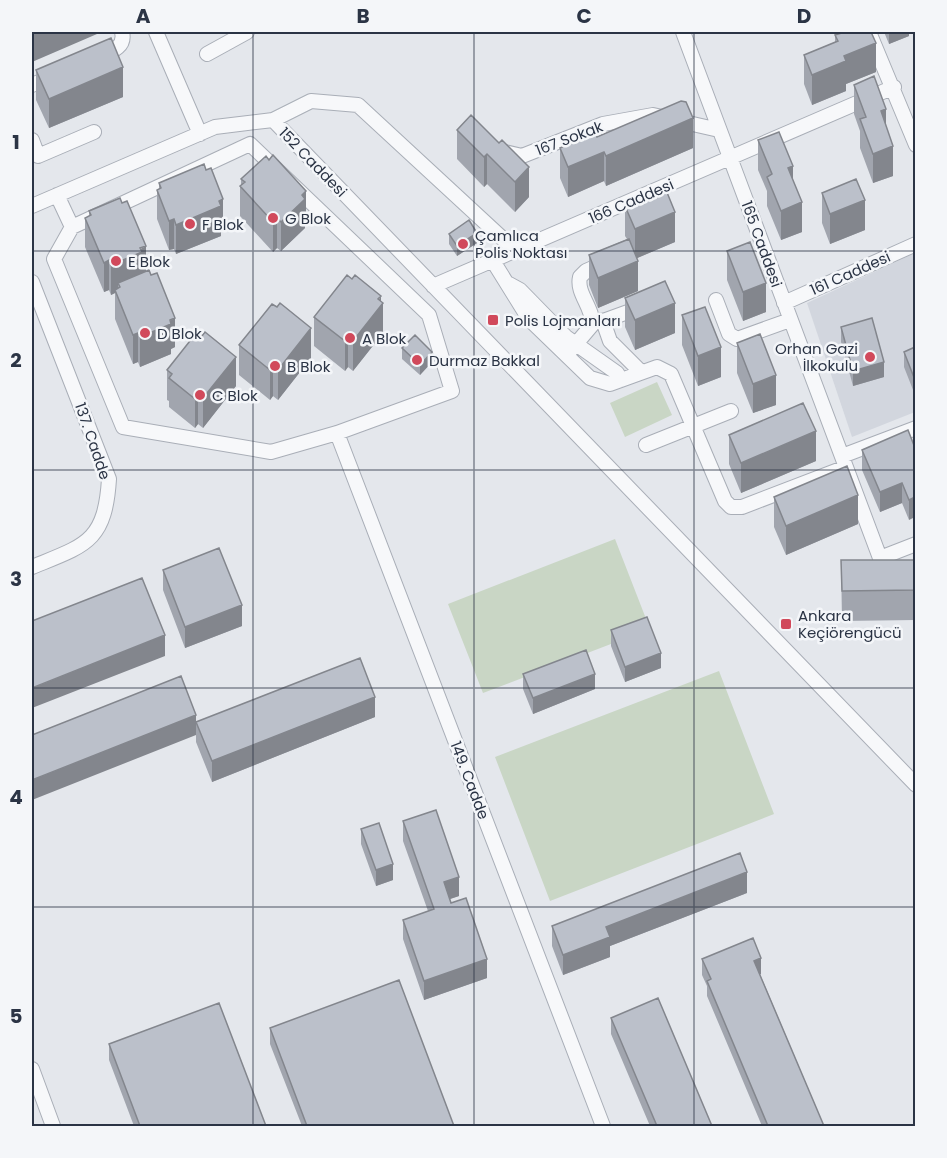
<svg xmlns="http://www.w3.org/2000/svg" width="947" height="1158" font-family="Poppins,sans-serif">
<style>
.built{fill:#d2d6de}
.green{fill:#c9d6c5}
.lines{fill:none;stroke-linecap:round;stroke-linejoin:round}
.minor-casing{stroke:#a9aeb7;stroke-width:16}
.minor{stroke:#f7f8fa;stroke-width:14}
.wall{fill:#a1a5ae}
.shaded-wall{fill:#83868d}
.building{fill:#bbc0ca;stroke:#83868d;stroke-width:1.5}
.grid{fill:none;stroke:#2b3445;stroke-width:1.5;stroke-opacity:0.55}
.poi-dot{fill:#d1495b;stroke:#f4f6f9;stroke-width:2}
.labels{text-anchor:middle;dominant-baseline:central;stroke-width:5;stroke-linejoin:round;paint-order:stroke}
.street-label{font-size:15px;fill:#2b3445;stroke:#f4f6f9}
.poi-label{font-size:15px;fill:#2b3445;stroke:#f4f6f9;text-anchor:start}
.neatline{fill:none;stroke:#2b3445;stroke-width:2}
.grid-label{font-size:20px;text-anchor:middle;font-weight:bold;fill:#2b3445}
</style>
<rect width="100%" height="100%" fill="#e4e7ec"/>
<!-- built -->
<path class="built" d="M915,253V412L852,437L807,303Z"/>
<!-- green -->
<path class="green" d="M657,382L672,415L625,437L610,403Z
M615,539L650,629L483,693L448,604Z
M719,671L774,814L550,901L495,757Z"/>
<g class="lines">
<defs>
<path id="minor" d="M156,32L200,134
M683,32L880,558L916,544
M869,32L916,145
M207,54L247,32
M98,57C110,52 126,48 122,32
M32,85L53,76
M273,120L311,101L358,105L516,251
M32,140L38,156L94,132
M250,144L429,315L452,391L337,433L271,452L123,427L54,259L72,227Z
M500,151L522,156L603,124L653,115L719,130
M57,195L72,227
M32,206L215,127L273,120L916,785
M493,261L529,319L590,378L610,384L657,367L671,374L725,501L731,507H742L841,469
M32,282L109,479C105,542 86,545 32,567
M509,284L520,290L566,337L617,373L621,380
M433,286L894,87
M716,300L729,334L737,339L790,320
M784,303L916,244
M595,320L603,321L636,309
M603,321L610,341L641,372
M570,351L592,325C594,308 576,294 580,277L586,271L604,263
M337,433L603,1126
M646,445L731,411
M842,456L916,428
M32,1069L53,1126"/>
</defs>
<!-- minor casing -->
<use href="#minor" class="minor-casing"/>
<!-- minor -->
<use href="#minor" class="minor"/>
</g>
<!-- wall -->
<path class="wall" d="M884,32H909V36L889,44Z
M835,35L876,72L846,84V91L812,105L804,84V55L835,42Z
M36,70L123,97L49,128L36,100Z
M854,85L886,127L893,176L873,183L860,148V131L854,114Z
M471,115L529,197L515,212L487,184L484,187L457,159V130Z
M597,137L693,148L606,186L604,181L568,197L560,178V148Z
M758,140L793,181L802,232L781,240L767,206V191L758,170Z
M241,179L306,221L305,222V228L281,251L277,248L273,252L240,216V186L241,185Z
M159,183L223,229L221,230V236L176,254L174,249L169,250L157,219V190L159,189Z
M822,193L865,230L830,244L822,223Z
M625,206L675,242L637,258L638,291L598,308L589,285V255L627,239L625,236Z
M89,211L146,272L175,347L171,349V354L140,367L138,362L133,364L115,319V293L111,295L109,290L104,292L85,247V218L89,216Z
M449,234L477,243L457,256L449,244Z
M727,251L766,312L743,321L727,280Z
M625,298L675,333L635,350L625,327Z
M381,302L383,333L353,371L348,367L345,371L314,346V317Z
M682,315L721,377L698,386L682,345Z
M841,327L884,377L853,386L841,342Z
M737,343L776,405L753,413L737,373Z
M239,345L311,358L278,400L273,396L270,400L239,375Z
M915,347V395L904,367V352Z
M402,348L432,362L420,375L402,359Z
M167,370L236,386L203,428L198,424L195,428L169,407V401L167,400Z
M729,435L816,461L741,493L729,464Z
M915,448L909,520L902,503L880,512L862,470V450Z
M774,497L858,524L786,555L774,527Z
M841,560H915V620L842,621Z
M163,570L242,626L185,648L163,590Z
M611,630L661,668L625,682L611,646Z
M523,674L595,689L533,714L523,689Z
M375,717L212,782L196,742V722Z
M403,821L459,896L450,899L487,978L424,1000L403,939V920L428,911L403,841Z
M361,829L393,880L376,886L361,844Z
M747,893L610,946V957L563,975L552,946V926Z
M702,959L761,974H760L824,1126H762L707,996V986L702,975Z
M611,1018L712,1126H650L611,1034Z
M270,1028L454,1126H302L270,1044Z
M109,1044L266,1126H134L109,1060Z"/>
<!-- shaded-wall -->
<path class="shaded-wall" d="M34,32H97V34L32,62V33Z
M889,32H909V36L889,44Z
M876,43V72L846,84V91L812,105V75L844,56Z
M123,67V97L49,128V99Z
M886,109V139L881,111Z
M693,118V148L606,186V156Z
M893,146V176L873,183V154Z
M604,152V181L568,197V167Z
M487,154V184L484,187V157Z
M793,166V195L788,168Z
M529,167V197L515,212V182Z
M306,191V221L305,222V228L281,251V222L302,195Z
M223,199V229L221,230V236L176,254V225Z
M865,200V230L830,244V214Z
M802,202V232L781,240V211Z
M675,212V242L635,259V229Z
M277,218V248L273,252V222Z
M174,219V249L169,250V221Z
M477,233V243L457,256V246Z
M146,246V275L120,287L118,283V292L115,290V293L111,295V265Z
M109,260V290L104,292V263Z
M638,261V291L598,308V278Z
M766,283V312L743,321V292Z
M381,296V305L383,303V333L353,371V341Z
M675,303V333L635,350V320Z
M175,318V347L171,349V354L140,367V337Z
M311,328V358L278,400V370Z
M138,333V362L133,364V335Z
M348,338V367L345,371V341Z
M721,347V377L698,386V356Z
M432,352V362L420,375V365Z
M236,357V386L203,428V398Z
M884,362V377L853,386V371Z
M273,366V396L270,400V370Z
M776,375V405L753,413V384Z
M198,395V424L195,428V399Z
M816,431V461L741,493V463Z
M902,483V503L880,512V492Z
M858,495V524L786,555V526Z
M915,497V517L909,520V500Z
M242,605V626L185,648V627Z
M165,635V656L32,708V688Z
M661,653V668L625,682V667Z
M595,674V689L533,714V698Z
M375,697V717L212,782V761Z
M196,715V735L32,800V780Z
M393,864V880L376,886V870Z
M747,872V893L610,946V957L563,975V955L606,927Z
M459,877V896L444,901V882Z
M761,958V974L754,977V961Z
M487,959V978L424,1000V981Z"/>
<!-- building -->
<path class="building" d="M845,32H871L876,43L844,56L846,61L812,75L804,55L838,41L835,35Z
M111,38L123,67L49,99L36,70Z
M874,76L886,109L881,111L893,146L873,154L860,119L866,117L854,85Z
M681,101L686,102L693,118L606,156L604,152L568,167L560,148L596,133L597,137Z
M471,115L499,143L502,140L529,167L515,182L487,154L484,157L457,130Z
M779,132L793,166L788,168L802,202L781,211L767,177L772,174L758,140Z
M273,155L306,191L302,195L305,199L281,222L277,218L273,222L240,186L245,182L241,179L266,156L269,160Z
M204,164L206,170L211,168L223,199L219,201L221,206L176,225L174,219L169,221L157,190L161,188L159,183Z
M856,179L865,200L830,214L822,193Z
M666,190L675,212L635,229L625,206Z
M120,198L122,203L127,201L146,246L140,248L142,252L111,265L109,260L104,263L85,218L91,215L89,211Z
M469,220L477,233L457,246L449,234Z
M629,239L638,261L598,278L589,255Z
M750,242L766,283L743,292L727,251Z
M149,270L151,275L157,273L175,318L170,320L171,324L140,337L138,333L133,335L115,290L120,287L118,283Z
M347,275L352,279L355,275L381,296L378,299L383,303L353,341L348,338L345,341L314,317Z
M665,281L675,303L635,320L625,298Z
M280,303L311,328L278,370L273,366L270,370L239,345L272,304L277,307Z
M705,307L721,347L698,356L682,315Z
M872,318L884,362L853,371L841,327Z
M197,332L202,336L205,332L236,357L203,398L198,395L195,399L169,378L172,374L167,370Z
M760,334L776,375L753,384L737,343Z
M415,335L432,352L420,365L402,348Z
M915,347V380L904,352Z
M803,403L816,431L741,463L729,435Z
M908,430L915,448V497L909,500L902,483L880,492L862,450Z
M847,466L858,495L786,526L774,497Z
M219,548L242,605L185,627L163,570Z
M841,560H915V590L842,591Z
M142,578L165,635L32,688V621Z
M647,617L661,653L625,667L611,630Z
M586,650L595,674L533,698L523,674Z
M360,658L375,697L212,761L196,722Z
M181,676L196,715L32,780V735Z
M436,810L459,877L444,882L451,903L466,898L487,959L424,981L403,920L434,909L403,821Z
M379,823L393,864L376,870L361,829Z
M740,853L747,872L606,927L610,937L563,955L552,926Z
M753,938L761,958L754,961L824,1126H768L707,981L711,979L702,959Z
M399,980L454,1126H307L270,1028Z
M658,998L712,1126H657L611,1018Z
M219,1003L266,1126H140L109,1044Z"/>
<!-- grid -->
<path class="grid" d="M253,32V1126M474,32V1126M694,32V1126M32,251H916M32,470H916M32,688H916M32,907H916"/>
<!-- markers -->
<g class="poi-dot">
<circle cx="273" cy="218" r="6"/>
<circle cx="190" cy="224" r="6"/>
<circle cx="463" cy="244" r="6"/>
<circle cx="116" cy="261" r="6"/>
<rect x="487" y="314" width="12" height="12" rx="3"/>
<circle cx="145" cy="333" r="6"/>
<circle cx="350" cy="338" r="6"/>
<circle cx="870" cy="357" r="6"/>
<circle cx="417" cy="360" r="6"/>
<circle cx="275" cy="366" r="6"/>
<circle cx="200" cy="395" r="6"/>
<rect x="780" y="618" width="12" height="12" rx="3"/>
</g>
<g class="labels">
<!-- street labels -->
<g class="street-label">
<text transform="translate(569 138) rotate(-21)">167 Sokak</text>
<text transform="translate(313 162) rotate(46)">152 Caddesi</text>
<text transform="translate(631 201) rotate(-23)">166 Caddesi</text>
<text transform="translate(762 244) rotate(70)">165 Caddesi</text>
<text transform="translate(850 273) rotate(-24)">161 Caddesi</text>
<text transform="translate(93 441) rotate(71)">137. Cadde</text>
<text transform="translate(470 780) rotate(69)">149. Cadde</text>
</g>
<!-- poi labels -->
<g class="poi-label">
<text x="285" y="218">G Blok</text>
<text x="202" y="224">F Blok</text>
<text x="475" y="235">Çamlıca<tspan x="475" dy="17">Polis Noktası</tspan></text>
<text x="128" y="261">E Blok</text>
<text x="505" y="320">Polis Lojmanları</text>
<text x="157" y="333">D Blok</text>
<text x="362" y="338">A Blok</text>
<text x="858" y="348" text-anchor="end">Orhan Gazi<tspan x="858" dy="17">İlkokulu</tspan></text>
<text x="429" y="360">Durmaz Bakkal</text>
<text x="287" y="366">B Blok</text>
<text x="212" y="395">C Blok</text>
<text x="798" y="615">Ankara<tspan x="798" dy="17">Keçiörengücü</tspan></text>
</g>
</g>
<!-- border -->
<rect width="947" height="1158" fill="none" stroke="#f4f6f9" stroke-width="66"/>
<rect x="33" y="33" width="881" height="1092" class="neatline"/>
<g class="grid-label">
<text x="143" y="23">A</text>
<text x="363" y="23">B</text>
<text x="584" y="23">C</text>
<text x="804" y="23">D</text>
<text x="16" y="149">1</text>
<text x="16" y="367">2</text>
<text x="16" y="586">3</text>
<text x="16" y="804">4</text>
<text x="16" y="1023">5</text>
</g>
</svg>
